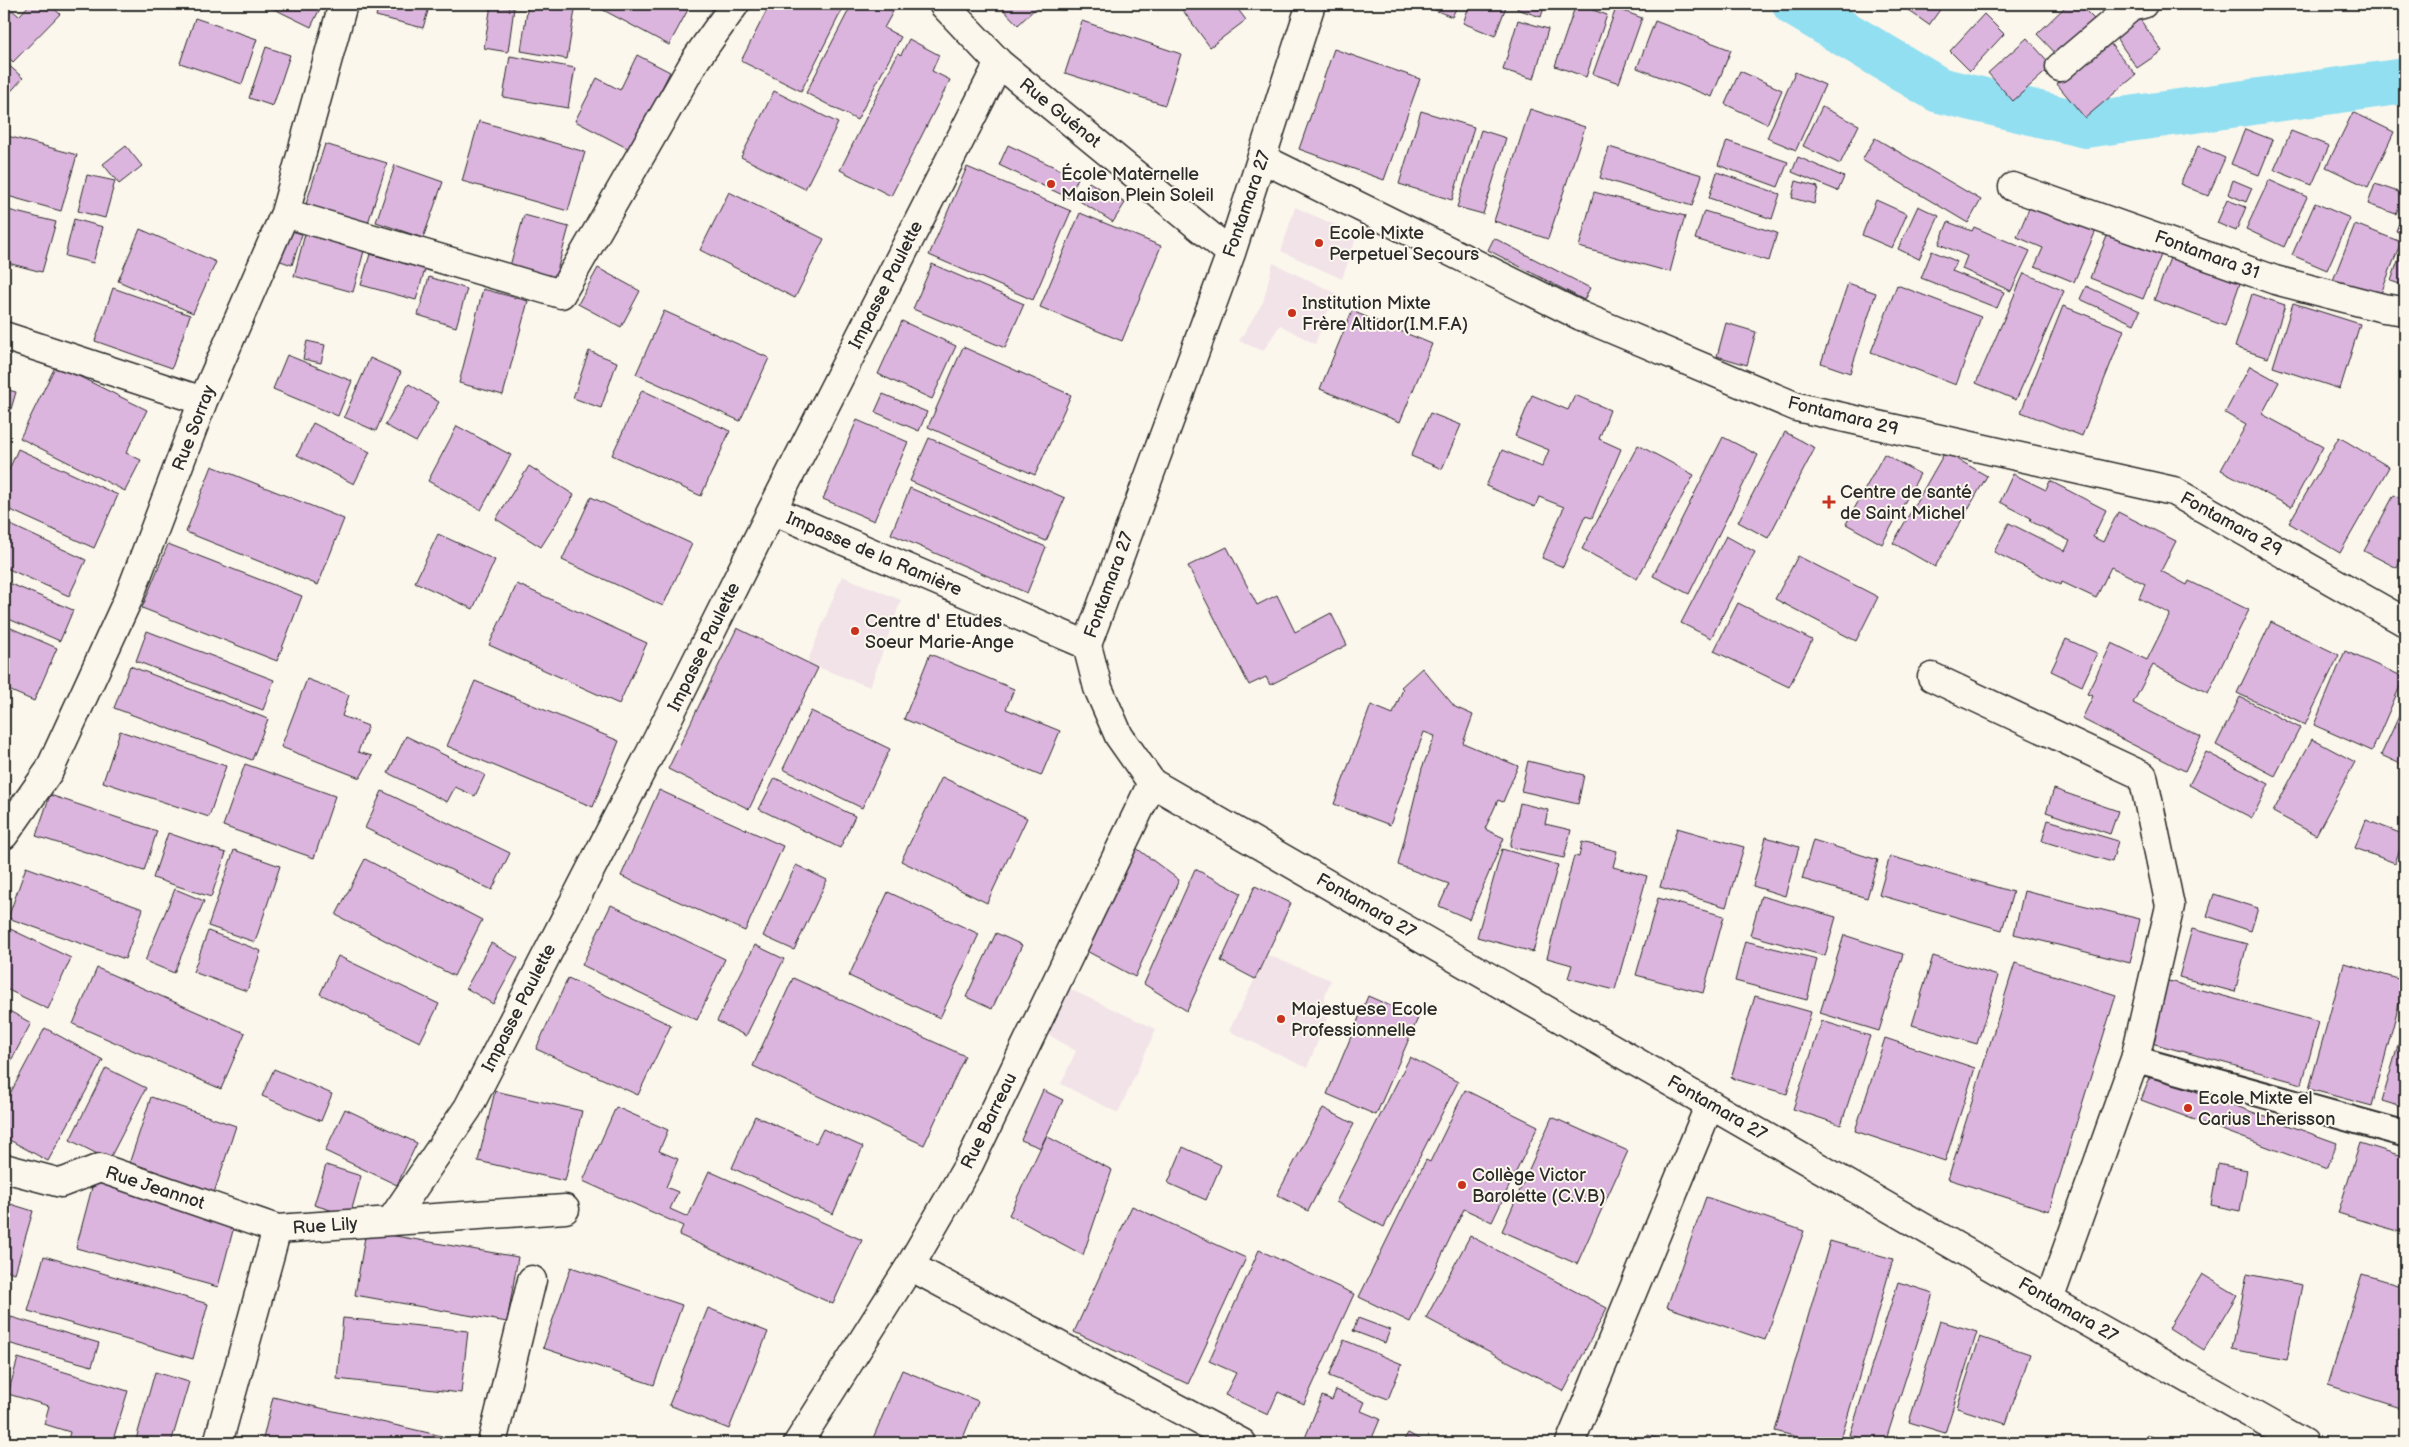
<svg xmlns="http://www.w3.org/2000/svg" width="2409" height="1447" font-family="'Balsamiq Sans',sans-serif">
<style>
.built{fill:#f2e3e8}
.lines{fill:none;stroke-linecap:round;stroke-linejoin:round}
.canal{stroke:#92dff2;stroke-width:46}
.building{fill:#dcb5de;stroke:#2b2b2b}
.service-casing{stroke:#2b2b2b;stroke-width:29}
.minor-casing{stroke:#2b2b2b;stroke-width:31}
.service{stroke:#fbf7ec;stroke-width:25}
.minor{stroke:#fbf7ec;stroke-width:28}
.poi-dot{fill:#c8321e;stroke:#fbf7ec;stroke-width:2}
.labels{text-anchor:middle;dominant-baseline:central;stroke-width:4;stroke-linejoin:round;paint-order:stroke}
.street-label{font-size:18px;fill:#2b2b2b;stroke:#fbf7ec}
.poi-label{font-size:18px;fill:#2b2b2b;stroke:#fbf7ec;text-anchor:start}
</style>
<rect width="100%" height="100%" fill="#fbf7ec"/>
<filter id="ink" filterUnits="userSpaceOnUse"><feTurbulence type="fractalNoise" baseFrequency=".02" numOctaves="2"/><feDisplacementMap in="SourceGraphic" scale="10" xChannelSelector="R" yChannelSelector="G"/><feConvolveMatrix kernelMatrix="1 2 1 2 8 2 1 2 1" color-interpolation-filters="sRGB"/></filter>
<g filter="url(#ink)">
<!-- built -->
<path class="built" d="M1295,207L1357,235L1342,279L1281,251Z
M1273,263L1335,293L1315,344L1280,325L1263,351L1239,341L1263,302Z
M842,576L901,600L870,687L807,663Z
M1267,955L1331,980L1323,1001L1332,1006L1307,1068L1229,1031Z
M1065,987L1156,1029L1118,1113L1061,1084L1076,1051L1046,1033Z"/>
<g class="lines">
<!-- canal -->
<path class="canal" d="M1795,4L1939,90L2085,125L2405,81"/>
</g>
<!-- building -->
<path class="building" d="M30,4H49L60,14L13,62L4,53V19L12,10L19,16Z
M266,4H322L311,27L266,5Z
M379,4H430L423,28L376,16Z
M528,4H576L567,59L521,51Z
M592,4H691L669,45Z
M770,4H845L801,91L741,61Z
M852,4H891L896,6L884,28L901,37L857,120L806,93Z
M998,4H1040L1018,25Z
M1085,4H1099L1092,11Z
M1178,4H1234L1246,20L1210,47Z
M1420,4H1458L1452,17Z
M1470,4H1507L1495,36L1463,23Z
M1519,4H1545L1541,17L1517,9Z
M1576,4L1607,15L1586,77L1555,66Z
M1908,4H1944L1929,25L1905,8Z
M2068,4H2079L2099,24L2062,60L2037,34Z
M491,5L514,8L508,52L484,48Z
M1616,8L1642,18L1619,83L1593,74Z
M1984,14L2004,34L1970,71L1950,51Z
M2137,15L2162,51L2137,68L2112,32Z
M195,18L257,39L242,84L180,63Z
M1518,20L1548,29L1534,79L1503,70Z
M1082,21L1181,54L1165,105L1065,73Z
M1655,21L1731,50L1712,97L1637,68Z
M2027,38L2052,66L2013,101L1988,73Z
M909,39L939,55L932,71L950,80L891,196L840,170L898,53L901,55Z
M2108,41L2136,75L2085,118L2057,84Z
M266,47L290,55L273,106L249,98Z
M1334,49L1420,79L1384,180L1299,149Z
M637,55L670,72L631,150L575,121L597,78L620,90Z
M510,56L575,68L568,108L503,97Z
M4,61L23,78L4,99Z
M1740,71L1782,90L1767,124L1725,104Z
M1795,72L1825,85L1796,150L1767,138Z
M774,91L838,123L805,189L741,157Z
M1822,107L1859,125L1840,164L1803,146Z
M1530,109L1585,127L1548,239L1494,221Z
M1421,111L1474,127L1452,200L1399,184Z
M2353,112L2394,132L2368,187L2326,167Z
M479,121L585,152L568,211L462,181Z
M2245,129L2273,140L2259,175L2231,164Z
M1481,130L1506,138L1483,214L1457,207Z
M2291,131L2329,146L2312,185L2274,170Z
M4,135L77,155L61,211L4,195Z
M1875,138L1981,200L1968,223L1862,160Z
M1727,141L1788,162L1778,187L1718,165Z
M325,144L387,163L368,223L306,204Z
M1008,145L1078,178L1069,198L999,165Z
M126,146L142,166L119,184L103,164Z
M2198,146L2225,158L2208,196L2180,184Z
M1609,147L1702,175L1692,206L1600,178Z
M1798,157L1844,177L1838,191L1792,172Z
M395,165L443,182L423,238L376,222Z
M967,167L1071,211L1033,300L929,255Z
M1717,172L1780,194L1772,219L1709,198Z
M87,175L115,181L105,218L78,211Z
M2233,180L2252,188L2246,202L2228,194Z
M2269,180L2307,197L2284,247L2246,229Z
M1796,181L1818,187L1814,204L1792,198Z
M1089,182L1125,203L1113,222L1078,200Z
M2375,184L2404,194L2396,214L2368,204Z
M729,192L824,239L795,298L700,250Z
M1594,192L1685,216L1670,272L1579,247Z
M1876,200L1907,214L1892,248L1862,235Z
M2227,200L2246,207L2236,231L2217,223Z
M2315,203L2350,218L2327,270L2292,255Z
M1918,206L1939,216L1919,259L1898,249Z
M2030,206L2097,228L2074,282L2035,266L2043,248L2017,237Z
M4,209L56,222L42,272L4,262Z
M2405,209V235L2396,231Z
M1704,211L1777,233L1769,261L1695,239Z
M1080,213L1161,246L1122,341L1040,307Z
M524,215L569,227L555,278L510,266Z
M74,219L103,227L93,263L65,256Z
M1948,222L1972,231L1974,227L2030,251L2011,291L1962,269L1967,256L1939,244Z
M2355,224L2401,242L2378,301L2332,283Z
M140,229L216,262L193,313L118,281Z
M284,229L302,234L292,265L275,259Z
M2110,229L2163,250L2143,299L2090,278Z
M305,234L364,251L353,292L294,276Z
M1494,238L1590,288L1584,300L1488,250Z
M1932,251L1956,261L1952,271L2004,292L1997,308L1921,278Z
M370,254L425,269L416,300L361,285Z
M2400,255L2405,257V286L2391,281Z
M2170,258L2240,283L2225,326L2154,300Z
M932,264L1024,304L1005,348L913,309Z
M598,268L640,291L621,327L578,304Z
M2024,273L2064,291L2016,400L1976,383Z
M429,277L467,289L456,327L418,315Z
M1848,283L1876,293L1850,373L1821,363Z
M1897,285L1981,317L1956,385L1871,352Z
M2086,286L2140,311L2134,324L2080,299Z
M113,288L190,315L172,368L95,341Z
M483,289L528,301L503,395L459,383Z
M2252,294L2285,305L2268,358L2235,347Z
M2293,303L2360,324L2340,389L2273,367Z
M2063,306L2124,330L2082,436L2021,412Z
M664,311L769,358L740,421L636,374Z
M1352,311L1432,344L1400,422L1320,389Z
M902,321L956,346L932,399L878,374Z
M1726,323L1756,332L1747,365L1717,356Z
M307,341L325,345L321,363L303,359Z
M963,347L1071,395L1035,475L928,427Z
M589,351L617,362L601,408L573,398Z
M287,355L352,381L338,416L273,389Z
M370,358L401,372L376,431L344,417Z
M56,365L147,410L126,453L141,460L125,491L20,438Z
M2250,366L2279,382L2262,414L2323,447L2291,507L2221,470L2246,425L2225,413Z
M409,384L439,402L416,442L385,425Z
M4,389L16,392L4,433Z
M642,390L730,431L701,496L612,455Z
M883,394L927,412L919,431L875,412Z
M1532,395L1568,410L1575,395L1610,410L1599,439L1621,449L1592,518L1585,516L1563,567L1542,558L1564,507L1539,497L1535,507L1486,486L1502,450L1542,467L1549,450L1515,436Z
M1430,413L1461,425L1442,469L1411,456Z
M857,420L908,442L874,521L823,499Z
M313,423L370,452L354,484L297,455Z
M457,426L511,455L481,510L428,481Z
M1785,432L1815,448L1768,538L1738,522Z
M1723,437L1758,455L1689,594L1653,576Z
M2339,437L2389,467L2340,553L2289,523Z
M929,438L1065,498L1046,541L910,481Z
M1638,445L1694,475L1637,579L1582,549Z
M18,449L118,495L94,548L4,507V481Z
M1945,452L1987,476L1935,567L1893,543Z
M1884,454L1920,474L1882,544L1846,524Z
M212,466L344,519L318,585L186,532Z
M529,466L574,495L541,547L496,519Z
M2013,474L2046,490L2050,481L2106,510L2093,537L2103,542L2118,512L2176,541L2161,571L2187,585L2189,581L2249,610L2208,693L2153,665L2133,703L2201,737L2185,771L2082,719L2093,696L2087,694L2112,643L2147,660L2170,614L2139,598L2145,584L2111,567L2096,598L2062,582L2061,585L1994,552L2009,523L2065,551L2070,541L2030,521L2031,518L2000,502Z
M910,488L1046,547L1027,593L891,534Z
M2394,495L2405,501V552L2397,568L2364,551Z
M591,497L692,544L663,606L562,560Z
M11,525L86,560L69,596L4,567V542Z
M438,534L495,560L473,609L415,582Z
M1726,536L1755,552L1711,638L1681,623Z
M168,544L302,596L277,661L142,608Z
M1227,547L1257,605L1277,595L1295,632L1331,613L1347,645L1270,685L1266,677L1249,685L1188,566Z
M1798,556L1878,597L1856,641L1775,599Z
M4,581L73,610L60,641L4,617Z
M517,584L647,643L619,704L489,645Z
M1738,603L1812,640L1789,687L1714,651Z
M2271,622L2339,655L2305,725L2237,693Z
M4,625L57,648L34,701L4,688Z
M737,628L818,668L749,809L668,769Z
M147,631L274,680L263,710L136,661Z
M2066,639L2097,653L2082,686L2051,671Z
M2345,651L2404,677L2372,751L2314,725Z
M930,654L1014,689L1006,709L1060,731L1041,776L904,719Z
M130,666L268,719L252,760L114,708Z
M1422,668L1455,707L1473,715L1463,743L1518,766L1503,802L1498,800L1485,829L1504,838L1469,919L1439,906L1449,884L1398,865L1422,768L1435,736L1424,732L1390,825L1334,804L1371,705L1393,714L1403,689L1401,687Z
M307,679L349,695L342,716L368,726L358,752L372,756L360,778L281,747Z
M475,681L619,741L593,807L447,746Z
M2240,697L2300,728L2275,776L2216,745Z
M2405,703V766L2381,755Z
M811,711L890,749L862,808L783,769Z
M120,731L226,766L209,817L103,782Z
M406,736L485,775L475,796L455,787L447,802L388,773Z
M2312,739L2355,762L2316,835L2273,812Z
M2206,752L2269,784L2252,818L2189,785Z
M1528,761L1584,775L1578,804L1521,791Z
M245,764L335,796L314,858L223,826Z
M942,777L1027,818L987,903L901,861Z
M775,778L855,816L840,848L759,809Z
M2054,789L2118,811L2110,834L2046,812Z
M659,790L783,846L745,931L621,876Z
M382,791L510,853L492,890L365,828Z
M50,795L157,831L144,871L36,836Z
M1520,803L1548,810L1545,824L1571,830L1564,858L1510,847Z
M2048,820L2118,841L2112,862L2042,841Z
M2366,820L2405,835L2395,863L2355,848Z
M1677,828L1744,847L1726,907L1660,887Z
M168,833L226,853L211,897L153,878Z
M1766,837L1799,847L1785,896L1753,886Z
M1813,840L1878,860L1867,898L1802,879Z
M1582,842L1617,851L1613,867L1647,876L1615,990L1568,978L1572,965L1547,958L1574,856L1579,857Z
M1131,844L1179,880L1135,977L1081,948Z
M1502,849L1558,865L1533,952L1477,937Z
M234,850L280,866L255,942L208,926Z
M1890,856L2013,892L2002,930L1879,895Z
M365,859L482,920L454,976L336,915Z
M796,865L827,880L794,950L763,936Z
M26,867L143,909L125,959L8,918Z
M1195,869L1241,893L1187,1011L1144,984Z
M1255,886L1291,903L1255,979L1221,961Z
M175,889L204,901L174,973L145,961Z
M2024,891L2140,919L2130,963L2014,934Z
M888,892L979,934L940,1018L849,976Z
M2214,894L2258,908L2251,931L2207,916Z
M1761,896L1836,917L1825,956L1750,935Z
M1658,898L1724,916L1703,993L1636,975Z
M611,905L725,959L697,1020L582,965Z
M4,926L71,958L48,1009L4,988Z
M2192,929L2247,944L2235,992L2179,977Z
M208,931L261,951L247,991L193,972Z
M996,933L1022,945L992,1009L966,997Z
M1844,935L1903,954L1879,1031L1820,1013Z
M1745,941L1817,959L1807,1000L1735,981Z
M491,943L518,958L493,1004L466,988Z
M755,945L784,959L746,1036L717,1021Z
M338,956L439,1004L420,1042L320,994Z
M1933,956L1998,976L1977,1044L1912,1025Z
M2015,963L2116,995L2049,1211L1948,1179Z
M2344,963L2405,981L2372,1106L2309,1089Z
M97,968L245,1033L221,1089L73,1024Z
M568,978L671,1025L638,1095L536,1049Z
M793,978L965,1056L924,1145L753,1066Z
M2161,979L2319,1022L2302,1084L2144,1041Z
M1368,996L1418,1018L1376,1115L1327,1094Z
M1755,996L1811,1012L1787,1094L1731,1078Z
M4,1008L31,1023L4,1074Z
M1822,1021L1870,1036L1841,1125L1793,1109Z
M2405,1021V1108L2382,1101Z
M45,1028L103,1060L48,1161L4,1137V1105Z
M1885,1038L1975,1068L1945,1161L1855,1131Z
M1410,1057L1458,1082L1384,1227L1336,1202Z
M106,1068L146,1088L109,1160L70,1140Z
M274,1069L332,1094L321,1121L262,1096Z
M2151,1075L2337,1143L2327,1169L2141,1100Z
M1043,1090L1063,1100L1041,1148L1021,1140Z
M1465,1090L1538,1126L1492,1222L1464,1209L1410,1322L1359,1297L1426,1160L1430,1162Z
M495,1091L582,1111L565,1181L478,1161Z
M151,1097L236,1126L214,1193L129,1164Z
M616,1107L668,1130L659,1151L678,1159L666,1187L678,1192L670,1209L688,1217L709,1171L862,1240L833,1304L679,1235L683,1226L583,1181Z
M1323,1108L1354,1124L1308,1211L1277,1195Z
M345,1109L417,1143L397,1185L325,1151Z
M755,1116L816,1143L823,1129L863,1147L833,1214L732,1168Z
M1552,1117L1628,1151L1577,1264L1502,1231Z
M1046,1136L1112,1170L1083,1255L1009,1215Z
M2360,1143L2405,1157V1216L2400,1232L2338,1213Z
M1183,1147L1221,1165L1206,1200L1168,1183Z
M2218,1164L2247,1170L2240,1211L2211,1205Z
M326,1165L361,1176L350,1216L314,1205Z
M94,1180L236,1219L218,1287L76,1248Z
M1706,1197L1804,1231L1765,1340L1667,1307Z
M4,1202L33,1211L15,1273L4,1270Z
M1132,1206L1246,1258L1188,1384L1074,1332Z
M366,1231L518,1257L507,1322L355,1295Z
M1470,1236L1607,1308L1564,1391L1426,1318Z
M1830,1241L1893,1259L1840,1443H1820L1775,1431Z
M1259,1250L1354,1294L1304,1404L1278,1392L1268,1415L1225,1395L1236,1373L1209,1361Z
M44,1256L208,1304L193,1359L28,1311Z
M571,1267L682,1305L654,1385L543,1348Z
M2202,1274L2237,1295L2204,1350L2169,1328Z
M2247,1274L2302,1285L2287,1360L2232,1349Z
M2362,1274L2405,1287L2404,1409L2328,1385Z
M1898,1282L1933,1293L1885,1443H1876L1850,1435Z
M4,1288L10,1289L4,1310Z
M708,1308L768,1332L729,1429L669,1405Z
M11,1317L99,1343L92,1366L4,1342Z
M343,1318L468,1331L461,1393L337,1379Z
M1358,1318L1390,1330L1385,1343L1353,1331Z
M1940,1321L1977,1332L1945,1433L1909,1422Z
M1980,1337L2030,1354L2006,1424L1957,1408Z
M1344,1340L1402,1364L1388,1399L1329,1376Z
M18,1358L128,1391L112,1443H67L70,1432L44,1424L49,1406L8,1394Z
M902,1370L978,1401L961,1443H871Z
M155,1372L189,1382L171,1443H135Z
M1336,1390L1365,1402L1361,1411L1380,1419L1370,1443H1303L1322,1396L1332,1400Z
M273,1397L442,1436L441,1443H262Z
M1408,1433L1427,1443H1402Z
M1648,1435L1671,1443H1645Z
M2147,1435L2171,1443H2144Z"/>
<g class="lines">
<defs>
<path id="service" d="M2135,1059L2405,1134"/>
<path id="minor" d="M943,4L999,63L1231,253
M1311,4L1231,253L1087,645L1098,688L1119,736L1152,783L2049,1300L2303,1443
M2060,67L2131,7L2143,4
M1263,159L1581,316L1797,407L2173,491L2405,622
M2013,187L2275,280L2383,308L2405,311
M285,213L561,294L696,59L735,4
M4,336L203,401
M772,510L1087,645
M1932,677L2143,776L2170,906L2135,1059L2049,1300
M4,835L49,771L129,597L203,401L285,213L343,4
M4,1168L61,1183L100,1168L277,1229
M391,1221L468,1108L656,742L772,510L999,63
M910,1266L1242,1443
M218,1443L277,1229L565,1209
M492,1443L532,1280
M798,1443L910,1266L969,1164L1152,783
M1570,1443L1710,1104"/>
</defs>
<!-- service casing -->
<use href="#service" class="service-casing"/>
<!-- minor casing -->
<use href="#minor" class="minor-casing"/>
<!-- service -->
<use href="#service" class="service"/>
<!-- minor -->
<use href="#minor" class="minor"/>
</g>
</g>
<!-- markers -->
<g class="poi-dot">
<circle cx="1051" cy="184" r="5"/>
<circle cx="1319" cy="243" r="5"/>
<circle cx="1292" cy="313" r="5"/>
<path d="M1826.5 494.5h5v5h5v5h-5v5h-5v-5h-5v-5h5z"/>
<circle cx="855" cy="631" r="5"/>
<circle cx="1281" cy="1019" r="5"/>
<circle cx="2188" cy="1108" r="5"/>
<circle cx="1462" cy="1185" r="5"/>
</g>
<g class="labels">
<!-- street labels -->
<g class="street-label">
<text transform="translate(1060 113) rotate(39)">Rue Guénot</text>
<text transform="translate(1247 204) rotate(-71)">Fontamara 27</text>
<text transform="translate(2207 255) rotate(20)">Fontamara 31</text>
<text transform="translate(886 285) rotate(-63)">Impasse Paulette</text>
<text transform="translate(1843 416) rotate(14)">Fontamara 29</text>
<text transform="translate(194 428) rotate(-69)">Rue Sorray</text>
<text transform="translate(2231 524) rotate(29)">Fontamara 29</text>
<text transform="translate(874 554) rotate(23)">Impasse de la Ramière</text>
<text transform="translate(1109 585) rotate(-70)">Fontamara 27</text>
<text transform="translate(704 647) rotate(-64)">Impasse Paulette</text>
<text transform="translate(1366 906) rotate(30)">Fontamara 27</text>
<text transform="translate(519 1008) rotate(-63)">Impasse Paulette</text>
<text transform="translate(1717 1108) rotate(30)">Fontamara 27</text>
<text transform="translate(989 1121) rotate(-64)">Rue Barreau</text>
<text transform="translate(155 1188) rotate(18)">Rue Jeannot</text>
<text transform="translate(325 1226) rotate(-4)">Rue Lily</text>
<text transform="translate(2068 1310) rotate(30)">Fontamara 27</text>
</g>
<!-- poi labels -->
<g class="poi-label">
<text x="1061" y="174">École Maternelle<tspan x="1061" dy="21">Maison Plein Soleil</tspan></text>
<text x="1329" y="233">Ecole Mixte<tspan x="1329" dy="21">Perpetuel Secours</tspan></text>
<text x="1302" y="303">Institution Mixte<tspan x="1302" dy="21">Frère Altidor(I.M.F.A)</tspan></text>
<text x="1840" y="492">Centre de santé<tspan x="1840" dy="21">de Saint Michel</tspan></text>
<text x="865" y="621">Centre d' Etudes<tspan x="865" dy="21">Soeur Marie-Ange</tspan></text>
<text x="1291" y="1009">Majestuese Ecole<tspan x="1291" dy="21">Professionnelle</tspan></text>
<text x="2198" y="1098">Ecole Mixte el<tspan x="2198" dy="21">Carius Lherisson</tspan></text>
<text x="1472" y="1175">Collège Victor<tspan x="1472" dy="21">Barolette (C.V.B)</tspan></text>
</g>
</g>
<!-- margin -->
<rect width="2409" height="1447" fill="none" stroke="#fbf7ec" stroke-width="20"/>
<rect x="10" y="10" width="2389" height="1427" fill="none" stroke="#2b2b2b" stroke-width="2" filter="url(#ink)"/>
</svg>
